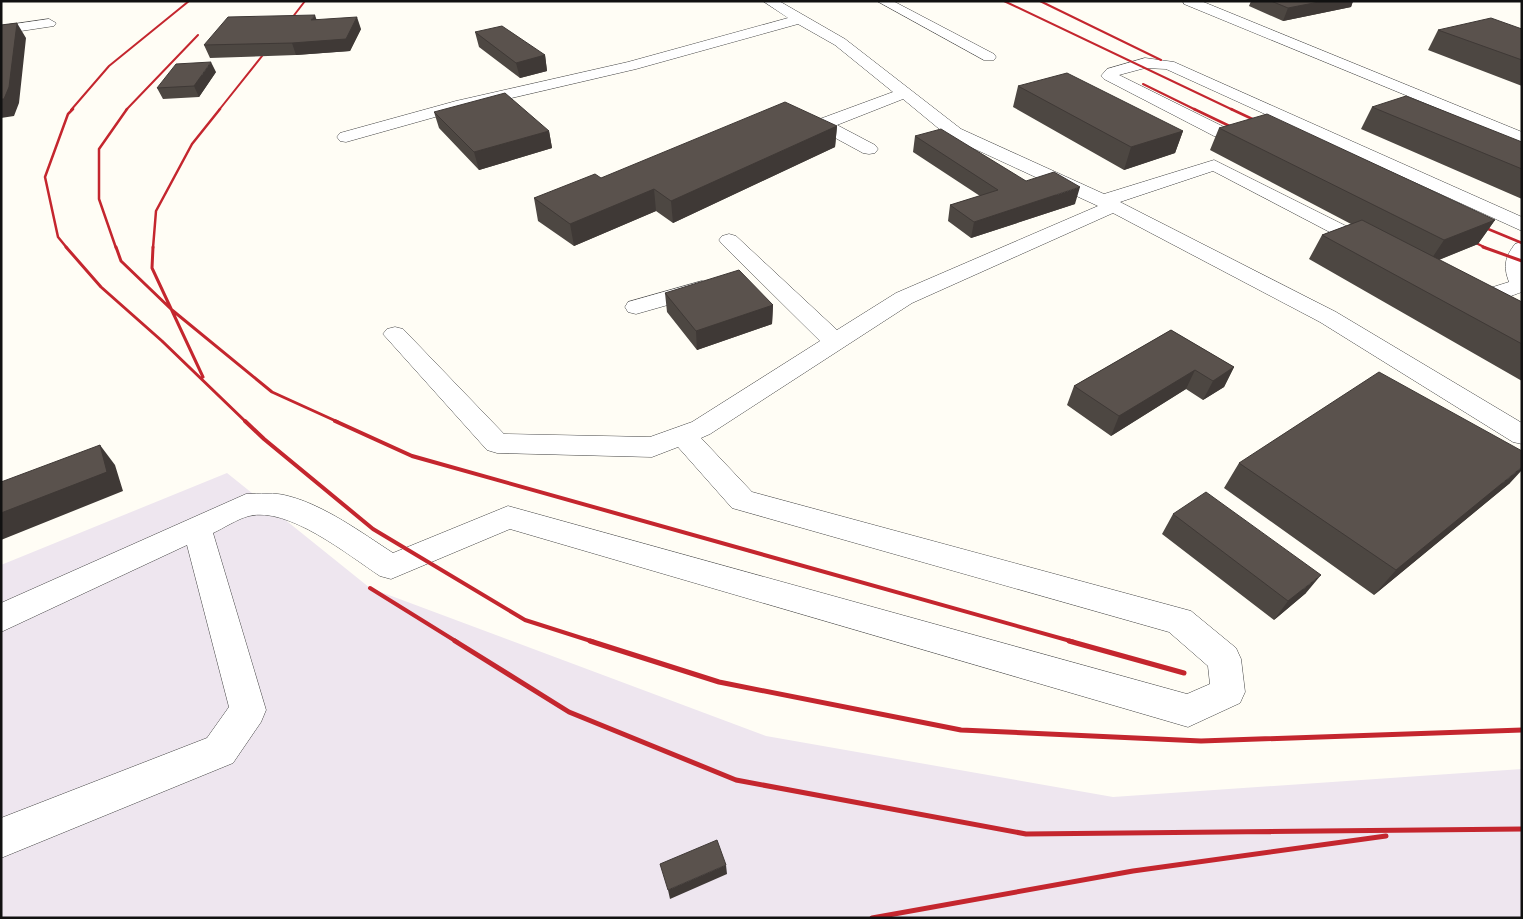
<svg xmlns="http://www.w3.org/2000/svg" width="1523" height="919" font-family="Bitter,serif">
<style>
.industrial{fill:#eee6ef}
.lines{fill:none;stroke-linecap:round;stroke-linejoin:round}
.minor-casing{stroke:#444;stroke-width:1}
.minor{fill:#fff;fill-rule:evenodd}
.rail-far4{stroke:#c4262e;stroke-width:2}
.rail-far3{stroke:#c4262e;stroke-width:2.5}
.rail-far2{stroke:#c4262e;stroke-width:3}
.rail-far1{stroke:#c4262e;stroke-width:4}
.rail{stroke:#c4262e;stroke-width:5}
.wall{fill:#4d4742}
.shaded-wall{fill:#3f3936}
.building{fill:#5a524d;stroke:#3f3936}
</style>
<rect width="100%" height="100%" fill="#fffdf5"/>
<!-- industrial -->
<path class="industrial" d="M227,473L370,588L766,736L1113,797L1522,769V918H1V565Z"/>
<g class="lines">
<defs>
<path id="minor" d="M763,1H779L845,39L961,129L1104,194L1214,160L1378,242L1381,246L1378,250L1371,252L1364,250L1213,171L1120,202L1336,312L1522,423V444L1513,442L1320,322L1113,213L912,303L710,434L701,438L752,492L1191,611L1236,648L1241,659L1245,692L1240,703L1188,727L510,529L391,579L380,576C348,555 288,506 249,516C237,519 224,528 213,533L266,710L261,722L233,763L1,858V818L207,738L229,707L187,545L1,632V603L246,494C259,494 275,492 288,496C324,505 362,533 393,553L508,506L1187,694L1210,684L1208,666L1169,632L732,508L678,447L652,457L497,453L487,450L383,334L387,329L395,327L403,329L504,434L650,437L692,422L820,341L722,244L719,240L722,236L729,234L736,236L837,330L896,293L1098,206L949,137L903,99L837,125L875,145L878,149L875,153L869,154L863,153L817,128L815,124L817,120L893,92L835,45L798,24L636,69L460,110L346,142L340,141L337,137L340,133L456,101L628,62L788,18Z
M877,1H893L994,54L996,57L994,60H984Z
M1183,1H1201L1522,132V143L1184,4Z
M49,19L56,23L54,26L1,34V26Z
M1145,58L1174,62L1522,217V231L1166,69L1145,68L1119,75L1226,128L1229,132L1226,136L1220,137L1214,136L1104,79L1101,76L1107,69Z
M1522,242V292C1503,298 1470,317 1456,296L1459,291L1467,289L1477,292L1509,282C1503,266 1505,257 1515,244Z
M702,281L710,283L713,288L710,293L636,314L628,312L625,307L628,302Z"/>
</defs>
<!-- minor casing -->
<use href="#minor" class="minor-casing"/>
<!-- minor -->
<use href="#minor" class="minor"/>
<!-- rail-far4 -->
<path class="rail-far4" d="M1004,1L1233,110
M1040,1L1161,60
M285,27L305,1
M1143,84L1196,110
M71,110L109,66L189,1
M126,110L198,35
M219,110L270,46"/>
<!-- rail-far3 -->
<path class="rail-far3" d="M1194,109L1242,132
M1231,109L1263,124
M1476,224L1522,243
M1466,238L1486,248
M67,248L58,237L45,177L68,114L73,109
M116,248L99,199V149L127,109
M153,248L156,211L192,144L220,109"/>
<!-- rail-far2 -->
<path class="rail-far2" d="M66,247L101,287L162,341L246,422
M116,247L121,261L172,310L272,392L338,422
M153,247L152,268L203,377
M1483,247L1522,261"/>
<!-- rail-far1 -->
<path class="rail-far1" d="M245,421L264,439L373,529L525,620L594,642
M335,421L412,456L1074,642
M370,588L457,642"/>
<!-- rail -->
<path class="rail" d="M455,641L569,712L736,780L1026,834L1522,829
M590,641L719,682L961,730L1201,741L1522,730
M1069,641L1184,673
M872,918L1133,871L1386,836"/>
</g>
<!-- wall -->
<path class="wall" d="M1251,1H1353L1351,7L1283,21L1249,6Z
M317,19L361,29L350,51L296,55L210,58L204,45Z
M1522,29V86L1428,50L1438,30Z
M475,32L545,55L547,71L520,78L479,47Z
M216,72L199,97L163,99L157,88Z
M1018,86L1183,131L1175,153L1124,170L1013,107Z
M1372,107L1522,142V199L1361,129Z
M434,112L549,131L552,148L479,170L439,128Z
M837,126L835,147L673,223L656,211L574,246L538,221L534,198L601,178Z
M1219,128L1495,220L1478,244L1439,260L1522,302V381L1309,259L1322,235L1351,224L1210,150Z
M915,136L1026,181L1075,204L971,238L948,221L950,205L980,196L913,152Z
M665,293L773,305L772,324L697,350L667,312Z
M1171,330L1234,367L1224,387L1203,400L1186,389L1111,436L1067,405L1074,386Z
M1239,463L1510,483L1374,595L1224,488Z
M1173,514L1306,593L1274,620L1162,534Z"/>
<!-- shaded-wall -->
<path class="shaded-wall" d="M1324,1H1353L1351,7L1283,21L1288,8Z
M315,15L319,27L311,20Z
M357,17L361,29L350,51L296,55L292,43Z
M17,23L26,38L19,103L14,116L1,118V99Z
M545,55L547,71L520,78L516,63Z
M211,62L216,72L199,97L194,86Z
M837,126L835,147L673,223L671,201Z
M549,131L552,148L479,170L474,152Z
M1183,131L1175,153L1124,170L1131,147Z
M1080,187L1075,204L971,238L974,222Z
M654,189L656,211L574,246L570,224Z
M1495,220L1478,244L1428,264L1444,240Z
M773,305L772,324L697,350L696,331Z
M1234,367L1224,387L1203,400L1213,381Z
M1195,370L1186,389L1111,436L1119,416Z
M100,445L115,465L123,491L1,540V513Z
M1522,467V470L1510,483L1374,595L1396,570Z
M1321,575L1306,593L1274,620L1288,601Z
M726,865L727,874L670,899L668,890Z"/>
<!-- building -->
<path class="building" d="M1271,1H1324L1288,8Z
M315,15L311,20L357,17L346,39L292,43L204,45L228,17Z
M1491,18L1522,29V60L1438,30Z
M17,23L9,87L4,99H1V25Z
M502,26L545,55L516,63L475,32Z
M211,62L194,86L157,88L176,64Z
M1067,73L1183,131L1131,147L1018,86Z
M505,93L549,131L474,152L434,112Z
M1406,96L1522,142V169L1372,107Z
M785,102L837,126L671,201L654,189L570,224L534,198L595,174L601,178Z
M1267,114L1495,220L1444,240L1219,128Z
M941,129L1026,181L1054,172L1080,187L974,222L950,205L998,190L915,136Z
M1362,220L1522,302V344L1322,235Z
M739,270L773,305L696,331L665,293Z
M1171,330L1234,367L1213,381L1195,370L1119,416L1074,386Z
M1379,372L1522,451V467L1396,570L1239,463Z
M100,445L107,472L1,513V482Z
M1206,492L1321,575L1288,601L1173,514Z
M717,840L726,865L668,890L660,864Z"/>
<!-- border -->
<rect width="1523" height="919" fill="none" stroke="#111111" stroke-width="5"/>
</svg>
